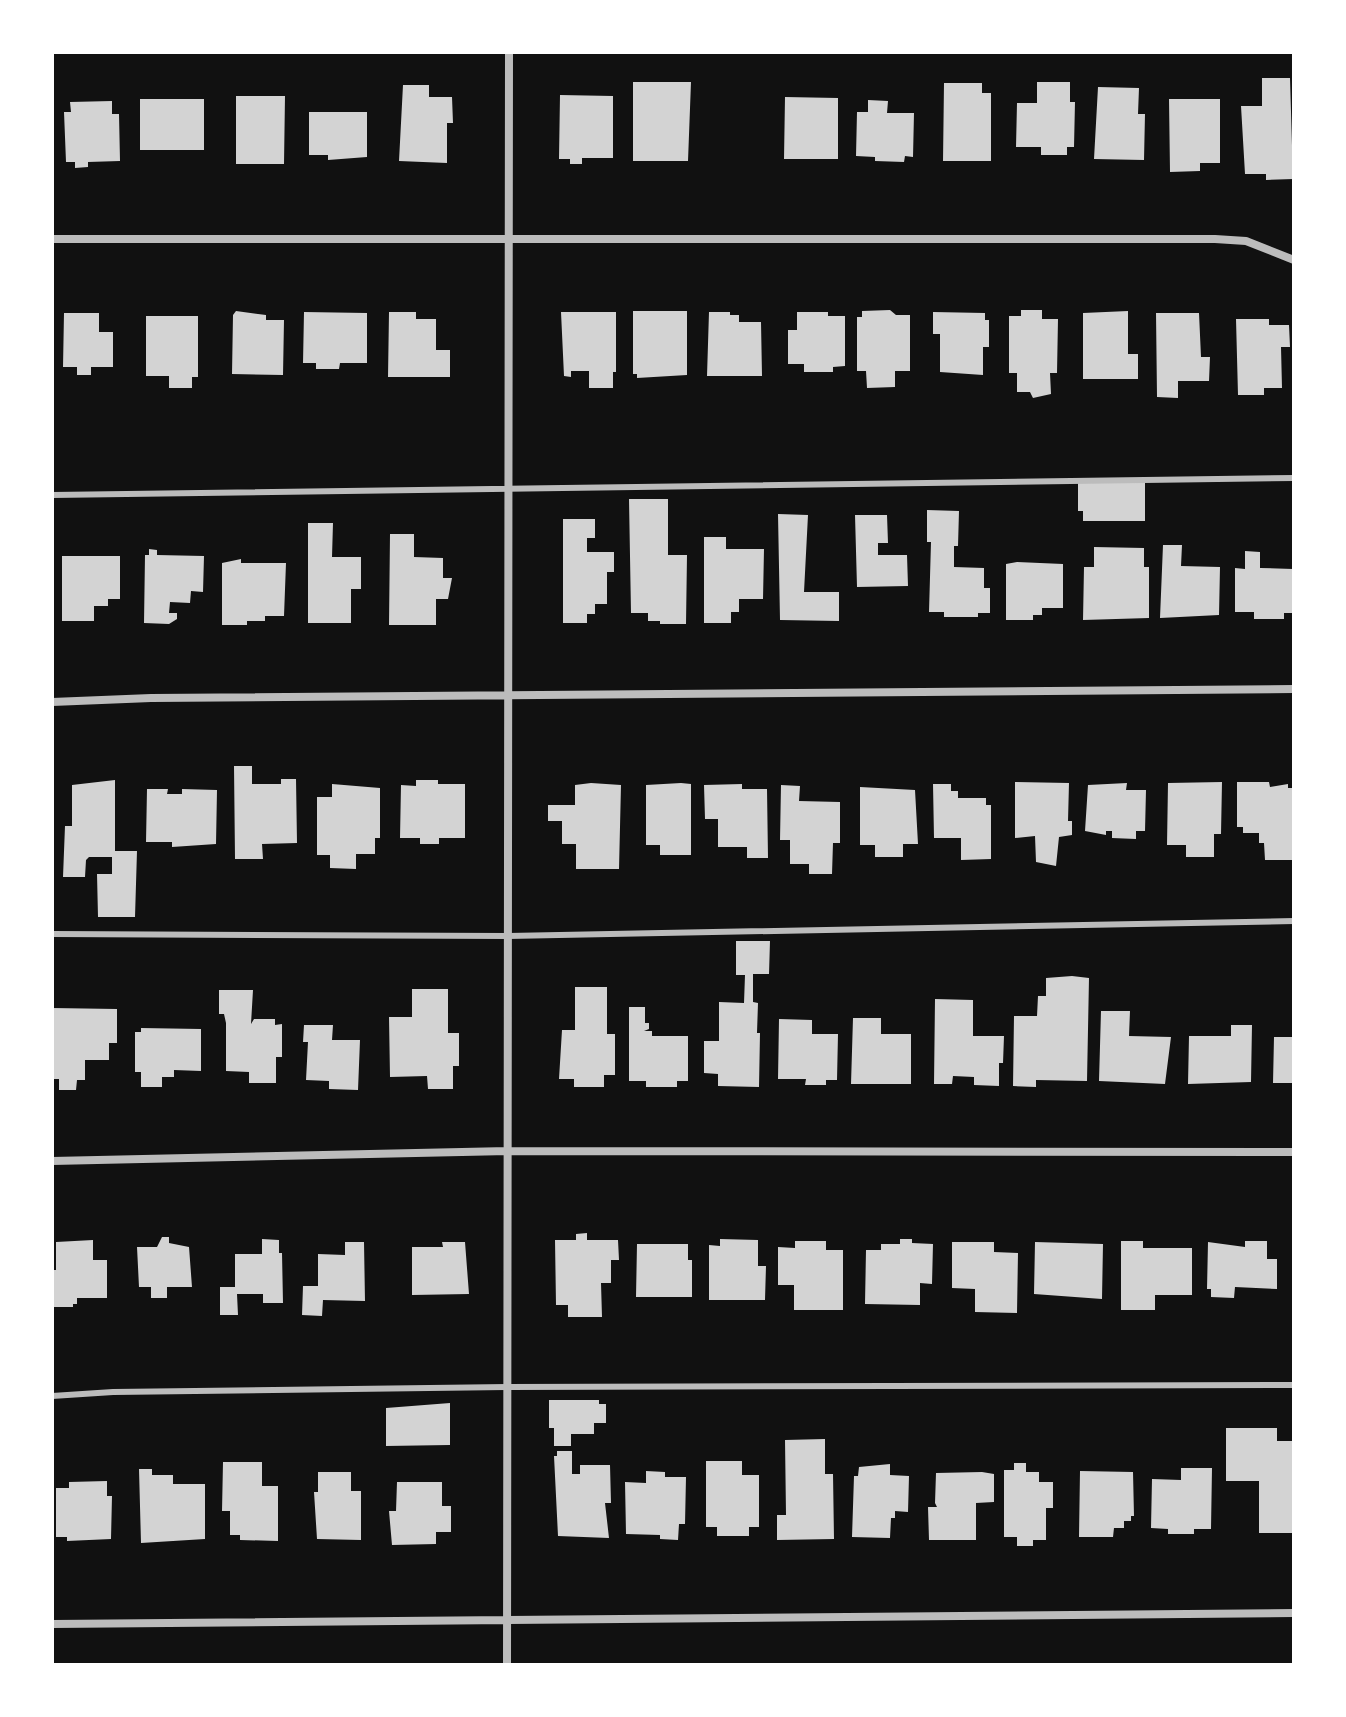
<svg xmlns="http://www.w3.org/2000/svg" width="1346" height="1717" font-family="Quicksand,sans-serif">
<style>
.building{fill:#d3d3d3}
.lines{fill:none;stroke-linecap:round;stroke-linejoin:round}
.service{stroke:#bcbcbc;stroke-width:6}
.minor{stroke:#bcbcbc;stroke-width:8}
</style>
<rect width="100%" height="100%" fill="#111"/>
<!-- building -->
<path class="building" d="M1262,78H1290L1293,179L1266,180V174H1245L1241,106H1262Z
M633,82H691L688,161H633Z
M1037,82H1070V102H1075L1074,147H1067V155H1041V147H1016L1017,103H1037Z
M944,83H982V93H991V161H943Z
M403,85H429V97H452L453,123H447V163L399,161Z
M1098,87L1139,88L1138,114H1145L1144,160L1094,159Z
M560,95L613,96V158H582V164H570V159H559Z
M236,96H285L284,164H236Z
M785,97L838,98V159H784Z
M140,99H204V150H140Z
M1169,99H1220V163H1200V171L1170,172Z
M868,100L888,101L887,113H914L913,157L905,156L904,162L875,161V157L856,156L857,112H868Z
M112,101V114H119L120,161L88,162V167L75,168V162H66L64,112H71L70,102Z
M309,112H367V157L328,160V155H309Z
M890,310L896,315H910V371H895V387L867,388L866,371H857V317H862V311Z
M1021,310H1042V319H1058L1057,373H1050L1051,394L1033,398L1030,392H1017V373H1009V316H1021Z
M236,311L266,315V320H284L283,375L232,374L233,315Z
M633,311H687V375L637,378V374H633Z
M1128,311V354H1138V379H1083V313Z
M304,312L367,313V363H340L339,369H316V363H303Z
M389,312H416V319H436V350H450V377H388Z
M561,312H616V372H613V388H589V371H571V377L564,376Z
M709,312H730V315H739V322H761L762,376H707Z
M797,312H828V316H845V366L833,367V372H804V364H788V330H797Z
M933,312L985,313V320H989V347H983V375L940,372V334H933Z
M64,313H99V332H113V367H91V375H77V367H63Z
M1156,313H1199L1201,357H1210L1209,381H1178V398L1157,397Z
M146,316H198V377H192V388H169V376H146Z
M1236,319H1269V325H1289L1290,347H1281L1282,388H1264V395H1238Z
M1078,481H1145V521H1083V511H1078Z
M629,499H668V555H687L686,624H660V621H648V613H631Z
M927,510L959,511L958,546H954V567L984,568V588H990V613H978V617H944V612H929L931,542H927Z
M778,514L808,515L804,592H839V621L780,620Z
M855,515H887L888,543H878V555H907L908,586L857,587Z
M563,519H595V538H587V552H614V572H607V604H595V614H587V623H563Z
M308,523H333L332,557H361V589H351V623H308Z
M390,534H414V557L443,558V578H452L448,599H436V625H389Z
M704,537H726V549H764L763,599H739V612H731V623H704Z
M1163,545H1182L1181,566L1220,567L1219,615L1160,618Z
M1094,547L1144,548V567H1149V618L1083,620L1084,567H1094Z
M149,549L157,550V555L204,556L203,592L191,591L190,603L170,602L169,613H177V619L169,624L144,623L145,555H149Z
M1245,551L1260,552V568L1293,569L1292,613H1284V619H1254V612H1235V568L1245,569Z
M62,556H120V599H108V606H94V621H62Z
M241,559V563H286L284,616H265V621H247V625H222V563Z
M1017,562L1063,564V608H1042V615H1033V620H1006V564Z
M234,766H252V784H281V779H296L297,843L262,844L263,859H235Z
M115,780V851H137L135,917H98L97,874H112V857H89L86,860L85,877H63L65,826H72V785Z
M416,780H438V784H465V838H439V844H420V838H400L401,785L416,786Z
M1015,782L1069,783L1068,821H1072V835L1059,837L1056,866L1036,862L1035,836L1015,838Z
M1222,782L1221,834H1214V857H1186V845H1167L1168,783Z
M1237,782H1269L1270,787L1288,784V788H1294V860H1265L1264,843H1259V833H1243V827H1237Z
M591,783L621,785L619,869H576V844H562V821H548V805H575V785Z
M681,783L691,784V855H660V845H646V785Z
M1127,783L1126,790H1146L1145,831H1136V839L1112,838V831H1106V835L1085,831L1088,785Z
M332,784L380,788V838H375V854H356V869L330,868V855H317V797H332Z
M742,784V789H767L768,858H747V847H718V819H705L704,785Z
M933,784H951V791H958V798H986V805H991V859L961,860V838H934Z
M781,785L800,786L799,801L840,802V843H833L832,874H809V864H790V840H780Z
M860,787L915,790L918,844H903V857H875V845H860Z
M147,789H168L167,794H182V789L217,790L216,844L172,847V842H146Z
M736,941H770L769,974H753V1002L758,1003L757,1033H760L759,1087L718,1086V1074L704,1073V1041H719V1002L744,1003L745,975H736Z
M1072,976L1089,978L1087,1081L1036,1080V1087L1013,1086L1014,1016H1037L1038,996H1046V978Z
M575,987H607V1034H615V1075H604V1087H574V1079H559L562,1030H575Z
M412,989H448V1033H459V1066H453V1089H428L427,1076L390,1077L389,1017H412Z
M219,990H253L251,1024L254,1019H275V1025L282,1024V1057H276V1083H249V1072L226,1071V1023L224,1014H219Z
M935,999L973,1000V1036H1004L1003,1063H999V1086L974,1085V1077L953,1076L952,1084H934Z
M629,1007H645V1023H649V1029L644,1031H652V1036H688V1081H677V1087H646V1081H629Z
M52,1008L117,1009V1043H109V1060H85V1080H77L76,1090H59V1079H52Z
M1101,1011H1130L1129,1036L1171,1037L1165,1084L1099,1081Z
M853,1018H881V1034H911V1084H851Z
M779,1019L812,1020V1034H838L837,1080H826V1085H805L806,1079H778Z
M304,1025H333L332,1040H360L358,1090L329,1089V1081L306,1080L308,1042H303Z
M1231,1025H1252L1251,1082L1188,1084L1189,1036H1231Z
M141,1028L201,1029V1071L174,1070V1077H162V1087H141V1072H135V1032H141Z
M1274,1037H1294V1083H1273Z
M587,1233V1240H618L619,1260H611V1283H601L602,1317H568V1305H556L555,1240H576V1234Z
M162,1237H169V1243L189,1247L192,1287H167V1298H151V1287H139L137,1247H157Z
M262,1239L279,1240V1253H282L283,1303H263V1294H237L238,1315H220V1287H235V1254H262Z
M720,1239L758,1240V1266H766L765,1300H709V1245L720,1246Z
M900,1239H912V1243L933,1244L932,1284L920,1283V1305L865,1304L866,1250H881V1244H900Z
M93,1240V1260H107V1298H77V1304H73V1307H52V1270H56V1242Z
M795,1241H826V1250H843V1310H794V1285H778V1247L795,1248Z
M1121,1241H1143V1248H1192V1295H1155V1310H1121Z
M1245,1241H1267V1259H1277V1289L1235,1287L1234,1298L1211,1297V1289H1207L1208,1242L1245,1247Z
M345,1242H364L365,1301L323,1300L322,1316L302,1315L303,1286H318V1254L345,1255Z
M442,1242H465L469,1294L412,1295V1247H443Z
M952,1242H994V1252L1018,1253L1017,1313L975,1312V1289L952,1288Z
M1035,1242L1103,1244L1102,1299L1034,1294Z
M637,1244H688V1260H692V1297H636Z
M549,1400H599V1404H606V1423H594V1434H571V1446H554V1428H549Z
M450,1403V1445L386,1446V1408Z
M1226,1428H1277V1441H1293V1533H1259V1481H1226Z
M825,1439V1474H833L834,1539L777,1540V1515H786L785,1440Z
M557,1451H572V1474H580V1465H610L611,1503H605L609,1538L558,1536L554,1456H557Z
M706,1461H742V1475H759V1527H749V1536H717V1527H706Z
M223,1462H262V1486H278V1541L240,1540V1535H230V1511H222Z
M1014,1463H1026V1472H1039V1482H1053V1508H1046V1540H1033V1546H1017V1537H1004V1470H1014Z
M890,1464V1475L909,1476L908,1512L895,1511V1518H891L890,1538L852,1537L854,1476H858L859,1467Z
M1181,1468H1212L1211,1529H1194V1534H1168V1529L1151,1528L1152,1479L1181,1480Z
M139,1469H152V1475H173V1484H205V1539L141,1543Z
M646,1471L665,1472V1477H686L685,1524H679L678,1540L660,1539V1535L626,1534L625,1482L646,1483Z
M1080,1471L1133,1472L1134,1516H1131V1521H1124V1528H1114L1113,1537H1079Z
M318,1472H351V1491H361V1540L317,1539L314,1492H318Z
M982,1472L994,1474V1502L976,1503V1540H929L928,1507H937L935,1503L936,1473Z
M107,1481V1496H112L111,1539L67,1541V1537H56V1488H69V1482Z
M397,1482H442V1506H451V1532H436V1544L392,1545L389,1511H396Z"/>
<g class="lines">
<!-- service -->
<path class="service" d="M52,495L1294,478
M52,934L508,936L1294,921
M52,1396L113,1392L507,1387L1294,1385"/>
<!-- minor -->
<path class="minor" d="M52,239H1215L1246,241L1294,260
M52,702L151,698L1294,689
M52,1161L508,1151L1294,1152
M52,1624L1294,1613
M507,1665L509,52"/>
</g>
<!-- border -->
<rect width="1346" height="1717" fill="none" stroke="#ffffff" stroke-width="108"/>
</svg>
